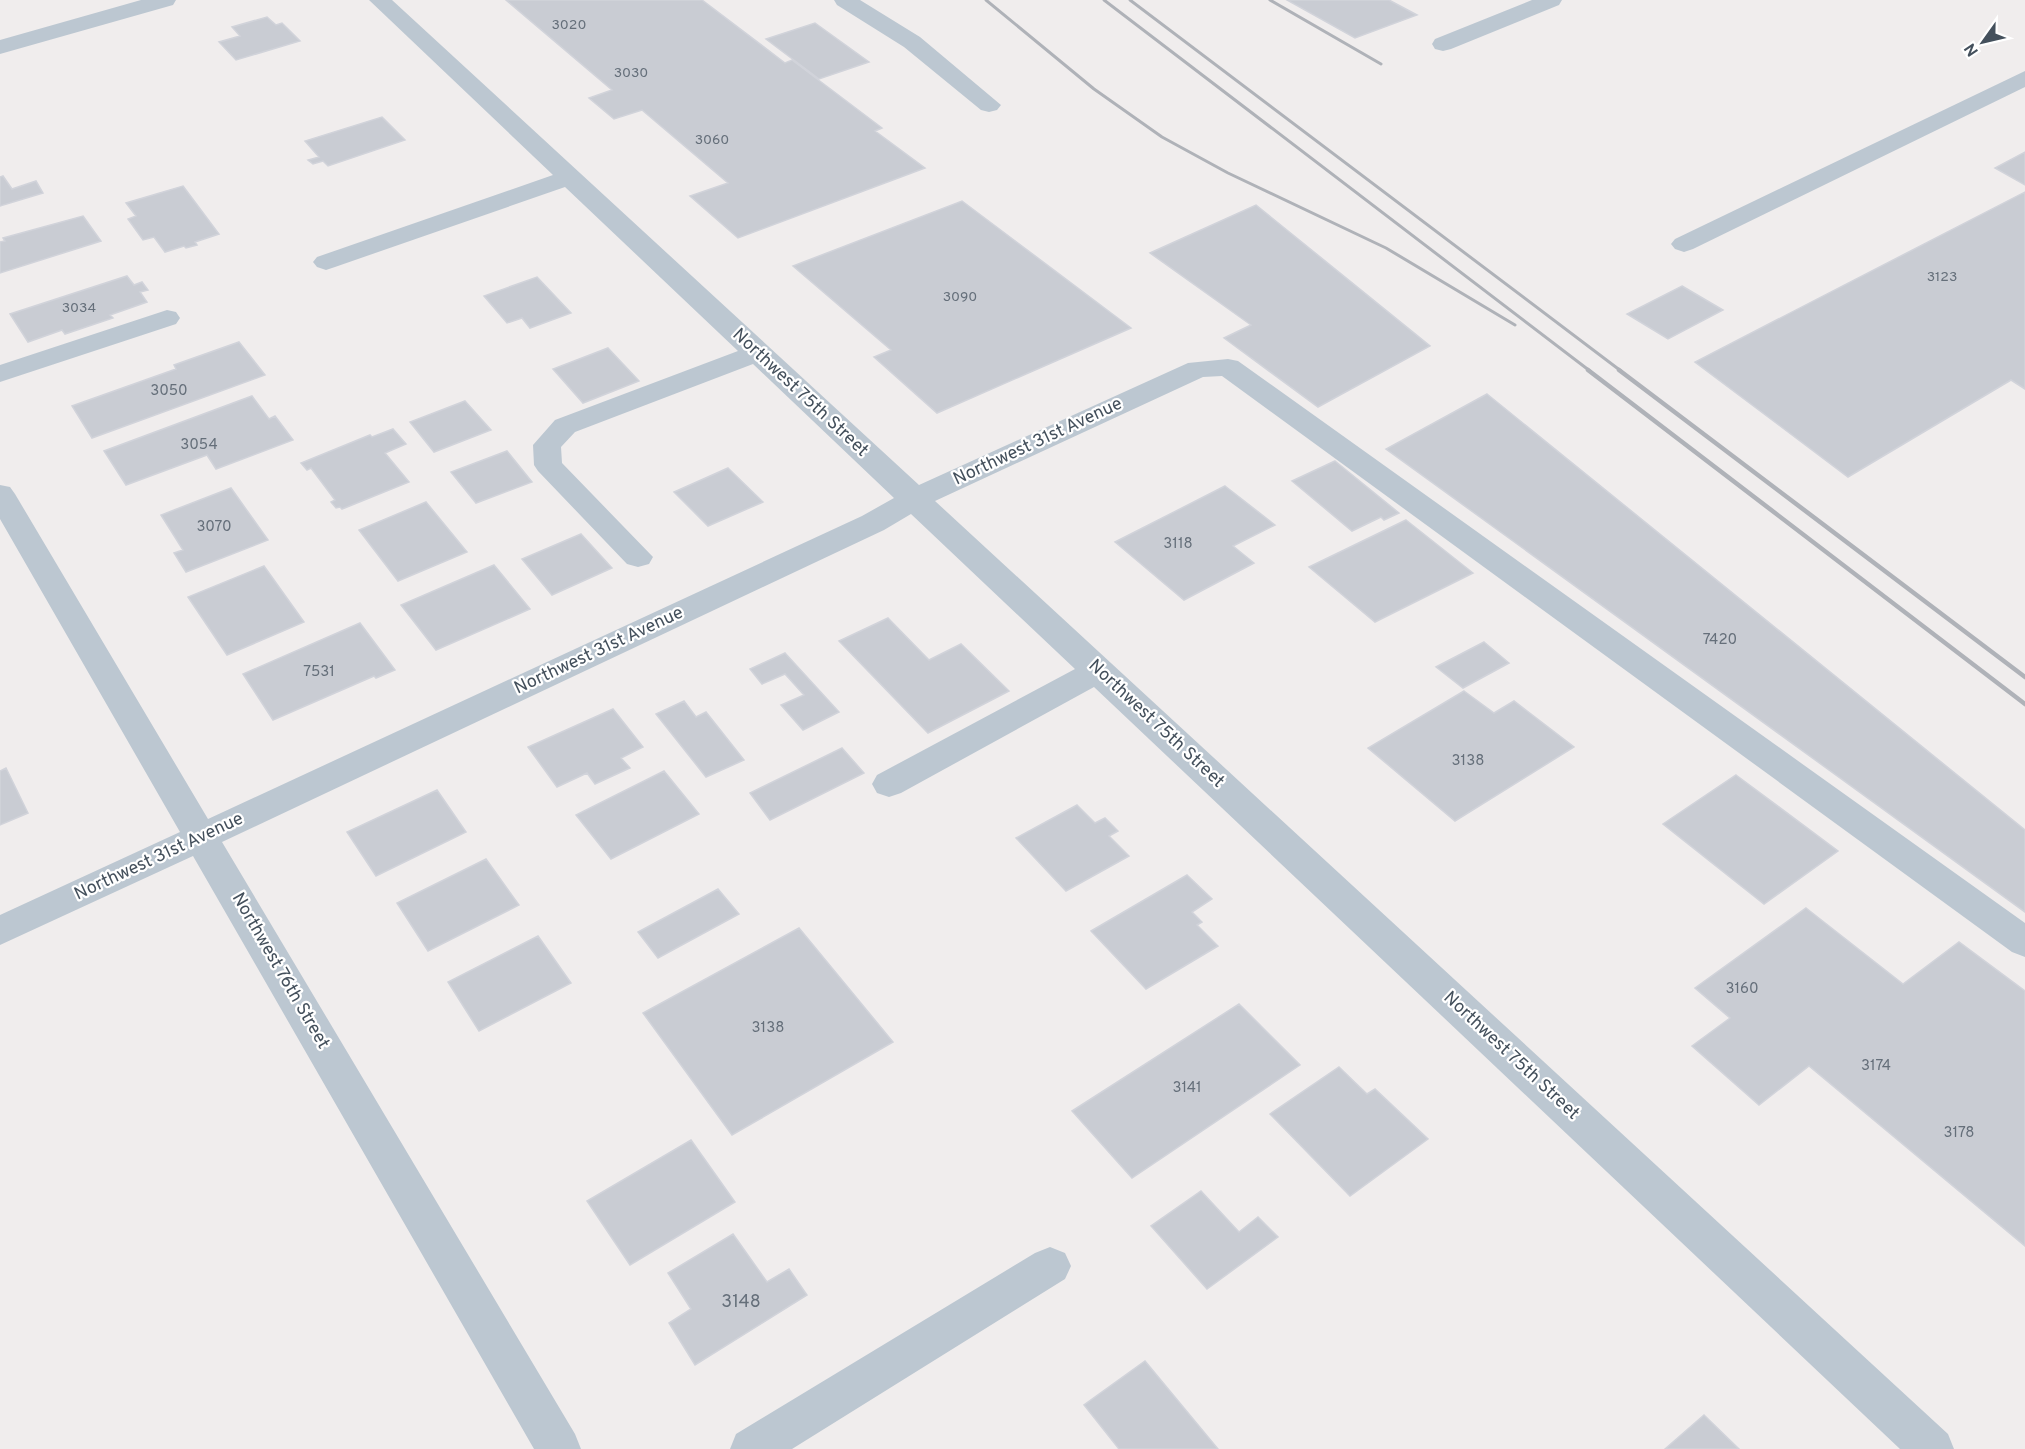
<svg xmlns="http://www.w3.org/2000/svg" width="2025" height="1449" font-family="Overpass,sans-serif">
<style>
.building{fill:#c9ccd3;stroke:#d1d3da;stroke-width:1.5}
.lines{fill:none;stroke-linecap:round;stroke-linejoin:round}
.minor{fill:#bcc7d1;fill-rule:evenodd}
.rail-far1{stroke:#afb2b8;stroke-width:3}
.rail{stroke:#afb2b8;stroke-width:4.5}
.labels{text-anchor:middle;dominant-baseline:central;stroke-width:4.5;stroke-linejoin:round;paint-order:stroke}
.far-number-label{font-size:14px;fill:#656f7a}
.number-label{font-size:15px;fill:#656f7a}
.street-label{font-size:18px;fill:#44505c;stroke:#fff}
.near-number-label{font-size:18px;fill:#656f7a}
</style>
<rect width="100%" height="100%" fill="#f0eded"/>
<!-- building -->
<path class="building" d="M506,0H702L785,63L792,60L882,128L875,131L925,168L738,238L690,196L728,183L642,110L614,119L589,98L612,90Z
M1287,0H1389L1417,15L1355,38Z
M267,17L276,25L282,23L300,41L236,60L219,42L240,36L232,27Z
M815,23L869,62L819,79L766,39Z
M382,117L405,140L328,166L323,161L313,164L308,160L319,157L305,141Z
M2025,152V185L1995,168Z
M3,176L12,189L36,181L43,193L0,206V177Z
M183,186L219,234L195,242L197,245L186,248L184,246L165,252L154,237L143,240L128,219L136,216L126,203Z
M2025,192V389L2011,380L1848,477L1695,362Z
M962,201L1131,328L937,413L874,357L891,350L793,266Z
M1256,205L1430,346L1318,407L1224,338L1251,325L1150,253Z
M83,216L101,241L0,273V242L5,241L3,238Z
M127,276L134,285L142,282L148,290L140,292L147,302L110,315L113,318L65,334L62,330L28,342L10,314Z
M537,277L571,313L530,328L522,318L507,323L484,296Z
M1682,286L1723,310L1668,339L1627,314Z
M239,342L265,375L92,438L72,406L176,369L174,365Z
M608,348L639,381L583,403L553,369Z
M1487,394L2025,830V912L1386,449Z
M252,396L269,419L275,416L293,440L216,469L207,455L126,485L104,451Z
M465,401L491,430L434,452L410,422Z
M393,429L406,444L385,453L409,482L342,509L340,507L336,508L331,502L335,500L311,468L307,470L301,463L370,435L372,437Z
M507,451L532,482L476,503L451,472Z
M1335,461L1399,513L1384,520L1381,517L1352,531L1292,481Z
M728,468L763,502L708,526L674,492Z
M1225,486L1275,525L1233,546L1254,563L1184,600L1115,542Z
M231,488L268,540L186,572L174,553L183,550L161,515Z
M426,502L467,552L398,581L359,530Z
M1406,520L1473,573L1375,622L1309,567Z
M581,534L612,568L552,595L522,559Z
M494,565L530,609L436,650L401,605Z
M264,566L304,622L227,655L188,597Z
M888,618L929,660L961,644L1009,691L928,733L839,641Z
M360,623L395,670L376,678L374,676L273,720L243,674Z
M1484,642L1509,663L1463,688L1436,667Z
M785,653L839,712L803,730L781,705L804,695L785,674L762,684L750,669Z
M1464,691L1494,713L1514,701L1574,747L1455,821L1368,748Z
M684,701L696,717L706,712L744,760L706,777L656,714Z
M613,709L643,747L621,758L630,768L595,784L587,773L557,787L528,747Z
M842,748L864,773L770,820L750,793Z
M6,768L28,813L0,825V771Z
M664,771L699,814L611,859L576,815Z
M1736,775L1838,851L1764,904L1663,824Z
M437,790L466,832L376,876L347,832Z
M1077,805L1095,823L1105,818L1118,831L1109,836L1129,856L1066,891L1016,838Z
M486,859L519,905L428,951L397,903Z
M1187,875L1212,899L1192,912L1202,922L1197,925L1218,946L1146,989L1091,931Z
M718,889L739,914L658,958L638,932Z
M1806,908L1903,984L1959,942L2025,991V1246L1809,1066L1759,1105L1692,1046L1730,1018L1695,988Z
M799,928L893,1042L732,1135L643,1013Z
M538,936L571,983L479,1031L448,982Z
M1239,1004L1300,1065L1132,1178L1072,1111Z
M1339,1067L1367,1094L1375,1089L1428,1139L1350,1196L1270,1114Z
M691,1140L735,1202L630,1265L587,1201Z
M1201,1191L1239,1232L1258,1217L1278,1237L1207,1289L1151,1226Z
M733,1234L767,1282L789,1269L807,1295L695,1365L669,1323L691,1309L668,1273Z
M1145,1361L1218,1449H1119L1084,1405Z
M1704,1415L1739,1449H1665Z"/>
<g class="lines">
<!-- minor -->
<path class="minor" d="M141,0H176L173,5L0,54V40Z
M369,0H392L919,485L1188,363L1228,359L1238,361L2025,923V957L2012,952L1222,376L1203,377L935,501L1948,1434L1954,1449H1900L1094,687L901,793L889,797L877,793L872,784L877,775L1075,669L911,514L884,530L222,842L575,1434L581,1449H534L193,856L0,945V915L180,832L0,519V485L10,487L15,494L208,819L862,516L894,498L753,364L575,432L561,447L562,463L653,557L649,564L638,567L627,564L538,471L534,465L533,445L555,420L738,351L565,187L335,267L326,270L317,267L313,262L317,257L553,175Z
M834,0H860L920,37L1001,105L997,110L989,112L981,110L904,47L837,5Z
M1532,0H1562L1559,5L1451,49L1443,51L1435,49L1432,44L1435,39Z
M2025,71V87L1693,249L1684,252L1675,249L1671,244L1675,239Z
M167,310L176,312L180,318L176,324L0,382V365Z
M1050,1247L1065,1253L1071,1266L1065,1279L792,1449H730L736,1434L1035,1253Z"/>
<!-- rail-far1 -->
<path class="rail-far1" d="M986,0L1094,89L1162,137L1228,173L1386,248L1515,325
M1104,0L1590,371
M1130,0L1621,371
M1270,0L1381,64"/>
<!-- rail -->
<path class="rail" d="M1588,370L2025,704
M1619,370L2025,677"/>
</g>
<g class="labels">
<!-- far-number labels -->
<g class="far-number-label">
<text x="569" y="25">3020</text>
<text x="631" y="73">3030</text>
<text x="712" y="140">3060</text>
<text x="1942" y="277">3123</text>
<text x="960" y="297">3090</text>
<text x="79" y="308">3034</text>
</g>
<!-- number labels -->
<g class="number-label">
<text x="169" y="391">3050</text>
<text x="199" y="445">3054</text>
<text x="214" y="527">3070</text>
<text x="1178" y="544">3118</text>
<text x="1720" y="640">7420</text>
<text x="319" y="672">7531</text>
<text x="1468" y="761">3138</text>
<text x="1742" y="989">3160</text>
<text x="768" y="1028">3138</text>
<text x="1876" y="1066">3174</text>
<text x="1187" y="1088">3141</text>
<text x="1959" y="1133">3178</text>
</g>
<!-- street labels -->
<g class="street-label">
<text transform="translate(800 393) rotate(43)">Northwest 75th Street</text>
<text transform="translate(1038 442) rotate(-25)">Northwest 31st Avenue</text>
<text transform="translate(599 651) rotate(-25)">Northwest 31st Avenue</text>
<text transform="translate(1156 724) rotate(43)">Northwest 75th Street</text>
<text transform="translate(159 857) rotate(-25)">Northwest 31st Avenue</text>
<text transform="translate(280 971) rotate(60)">Northwest 76th Street</text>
<text transform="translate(1511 1056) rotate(43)">Northwest 75th Street</text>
</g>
<!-- near-number labels -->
<g class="near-number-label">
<text x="741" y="1302">3148</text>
</g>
</g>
<!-- north arrow -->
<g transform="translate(1983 42) rotate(236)" stroke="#ffffff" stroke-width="4.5" paint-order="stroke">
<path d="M0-4.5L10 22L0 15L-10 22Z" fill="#44505c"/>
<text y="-9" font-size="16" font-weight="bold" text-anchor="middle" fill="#44505c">N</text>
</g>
</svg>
